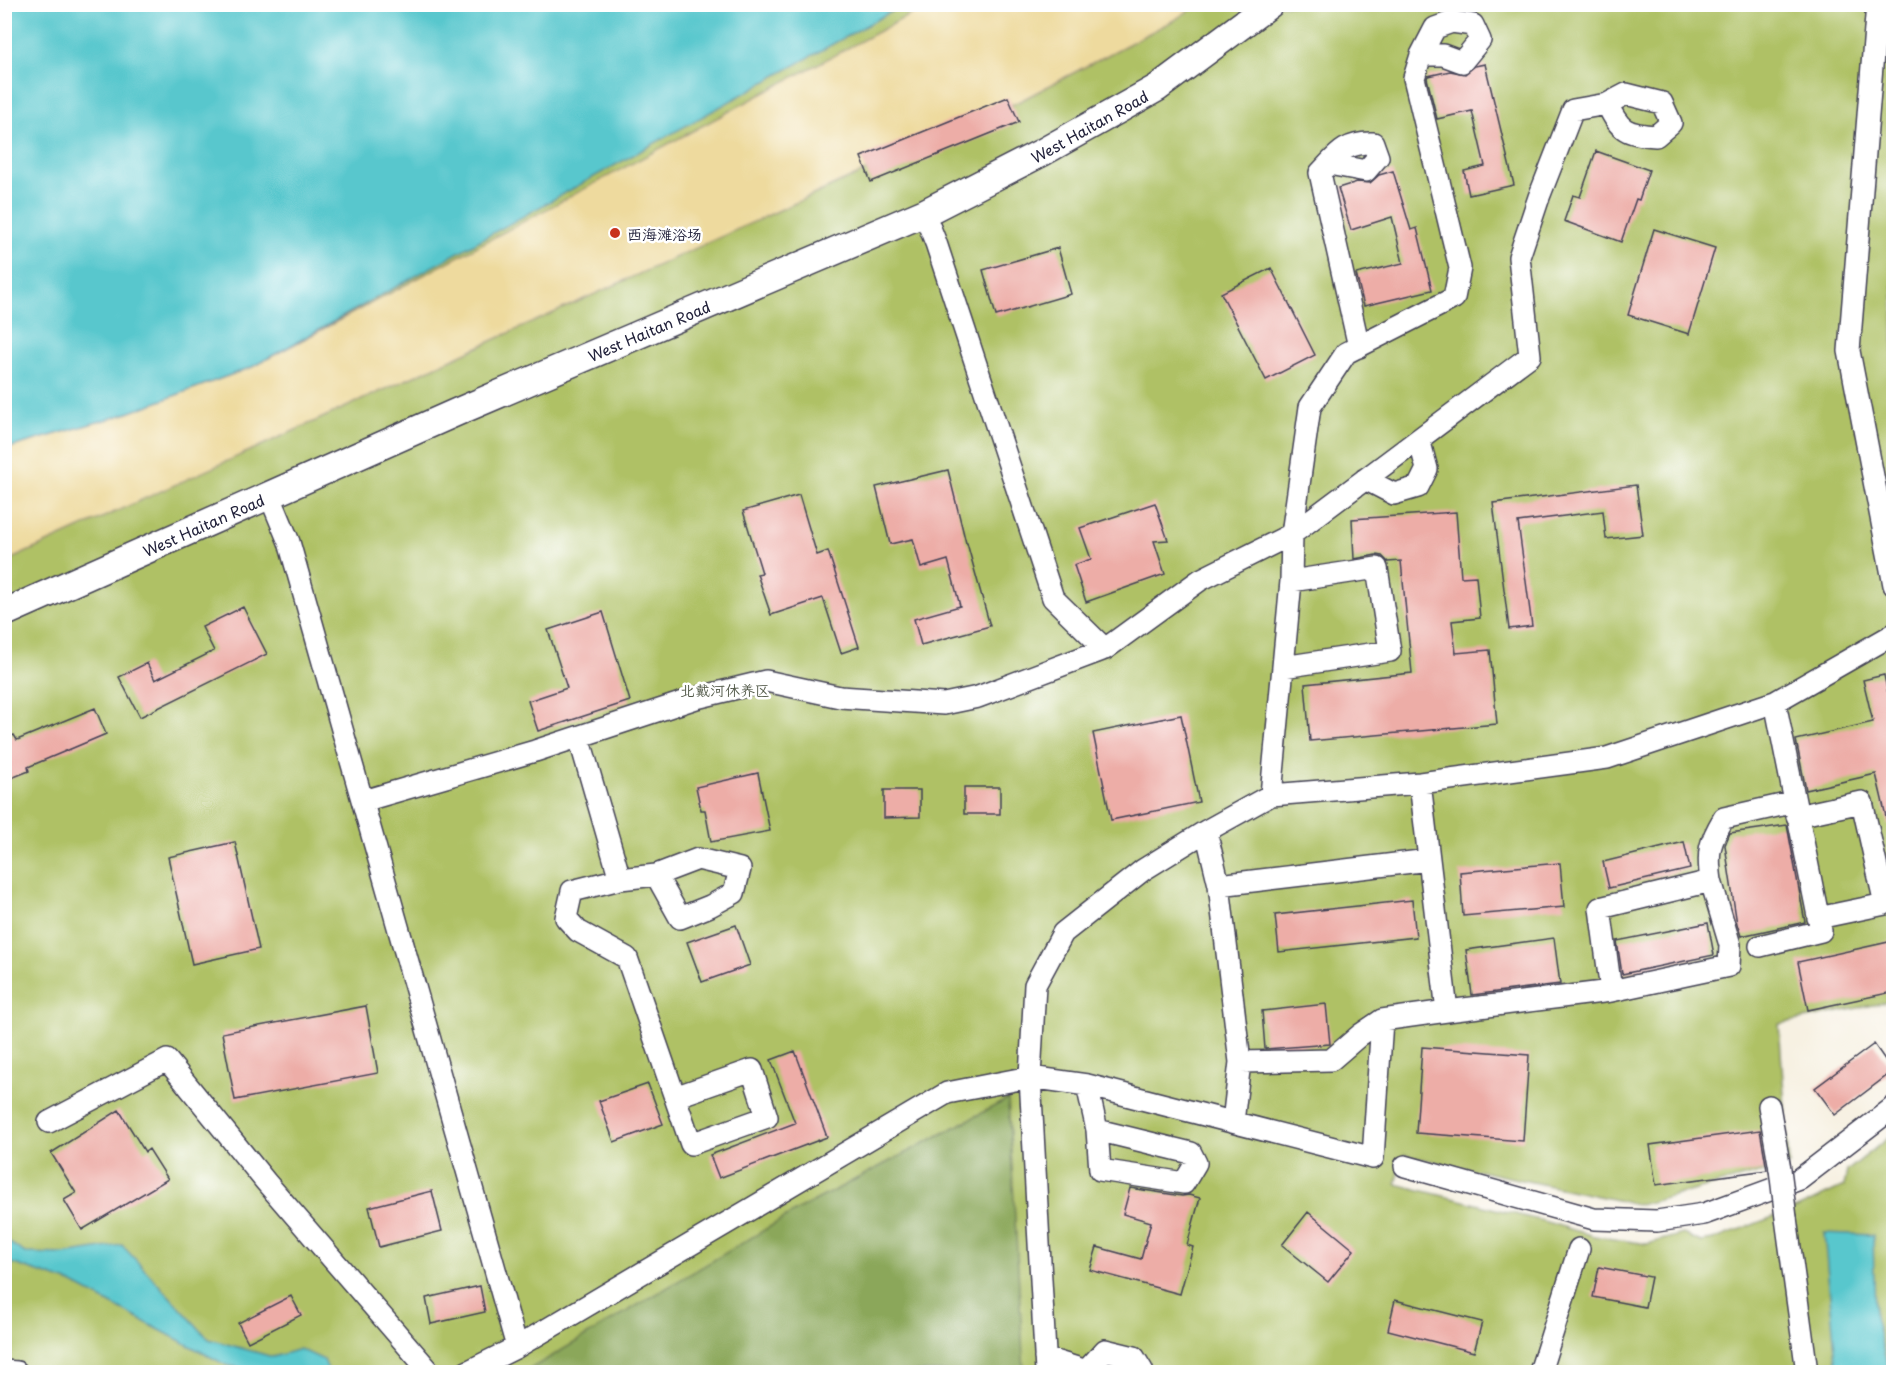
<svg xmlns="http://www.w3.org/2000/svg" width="1898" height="1377" font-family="'Playpen Sans','LXGW WenKai TC',sans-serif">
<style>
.green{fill:#afc165;stroke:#687250;stroke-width:1.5}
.forest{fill:#8ba75a;stroke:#56644a;stroke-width:1.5}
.sand{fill:#eeda9e;stroke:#887e6c;stroke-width:1.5}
.water{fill:#59c7cd;stroke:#3e7484;stroke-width:1.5}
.building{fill:#edada7}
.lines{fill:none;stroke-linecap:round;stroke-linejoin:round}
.minor-casing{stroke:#424154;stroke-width:24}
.major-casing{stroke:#424154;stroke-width:30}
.minor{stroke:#fff;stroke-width:21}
.major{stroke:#fff;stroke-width:27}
.minor-bridge-casing{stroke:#424154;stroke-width:24;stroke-linecap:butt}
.minor-bridge{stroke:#fff;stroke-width:21}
.poi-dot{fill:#c8321e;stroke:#fff;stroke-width:2}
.labels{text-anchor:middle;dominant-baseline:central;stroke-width:5;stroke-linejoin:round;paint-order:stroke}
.street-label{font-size:15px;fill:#22223b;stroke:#fff}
.poi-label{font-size:15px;fill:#22223b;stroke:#fff;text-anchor:start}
.park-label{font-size:15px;fill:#535a4a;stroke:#fff}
</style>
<rect width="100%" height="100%" fill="#fff"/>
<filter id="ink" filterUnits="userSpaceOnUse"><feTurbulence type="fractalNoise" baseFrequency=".0167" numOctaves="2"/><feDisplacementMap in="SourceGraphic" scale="12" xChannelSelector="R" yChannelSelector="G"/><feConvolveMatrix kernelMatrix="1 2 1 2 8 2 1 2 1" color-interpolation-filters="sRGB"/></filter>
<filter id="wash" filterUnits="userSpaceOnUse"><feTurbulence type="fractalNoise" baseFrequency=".008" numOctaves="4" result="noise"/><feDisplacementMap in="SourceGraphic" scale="24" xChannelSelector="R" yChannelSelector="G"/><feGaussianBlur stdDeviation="1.35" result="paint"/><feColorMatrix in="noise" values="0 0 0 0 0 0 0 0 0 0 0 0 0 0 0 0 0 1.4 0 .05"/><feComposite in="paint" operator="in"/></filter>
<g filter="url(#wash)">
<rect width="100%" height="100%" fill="#f7f1e2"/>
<!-- green -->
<path class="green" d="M5,5H1893L1894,649L1887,653L1894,681L1893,1001L1779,1024L1789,1165L1640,1205L1404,1155L1396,1184L1543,1221L1594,1236L1647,1244L1683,1234L1701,1242L1713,1240L1799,1207L1844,1186L1847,1171L1893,1134V1372H5Z"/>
<!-- forest -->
<path class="forest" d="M1008,1099L1024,1372H525L803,1207Z"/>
<!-- sand -->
<path class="sand" d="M928,5H1197L1176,19L1022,100L5,562V449L125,414L252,367Z"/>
<!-- water -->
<path class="water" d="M5,4H903V5L252,367L125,414L5,449Z
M1824,1233L1873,1235L1875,1317L1889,1372H1837Z
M5,1240L25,1253L64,1254L122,1245L209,1339L273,1357L300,1349L324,1360L329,1372H258L226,1365L71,1283L5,1261Z"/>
<g id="blocks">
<!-- building -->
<path class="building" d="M1485,64L1514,185L1469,195L1464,171L1485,166L1472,111L1437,119L1427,78L1428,76L1450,71L1465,74L1475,66Z
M1008,97L1019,122L871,182L861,157Z
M1596,151L1649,170L1639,200L1636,199L1621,242L1564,221L1573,195L1580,197Z
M1393,171L1411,230L1417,228L1432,290L1364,306L1356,274L1403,263L1392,217L1351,230L1338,188L1357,182L1370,183L1379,175Z
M1654,229L1715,248L1689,334L1628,315Z
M1058,248L1071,294L996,316L983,270Z
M1271,268L1315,355L1266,380L1221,293Z
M948,470L966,543H967L990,626L921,645L914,619L960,606L948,560L921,568L913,539L890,544L876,487Z
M1636,485L1643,535L1606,539L1603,511L1518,522L1532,626L1509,629L1493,503Z
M799,495L817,555L828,551L859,647L841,653L823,598L771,615L757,574L762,573L743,511Z
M1155,503L1168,540L1154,541L1165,574L1086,602L1074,565L1091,559L1080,528Z
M1456,512L1461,577L1476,576L1480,618L1452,621L1456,653L1490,650L1497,724L1310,741L1305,684L1412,673L1401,561L1388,562L1382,556L1376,555L1354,559L1352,519Z
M243,607L267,654L140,717L119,677L147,663L155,680L214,651L202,627Z
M603,612L630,701L538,731L528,701L567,688L548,630Z
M1884,675L1893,717V825H1888L1876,774L1806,790L1796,740L1873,722L1863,680Z
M95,708L106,734L28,767L29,771L4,781V739L14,735L17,740Z
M1181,715L1199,802L1111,820L1093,733Z
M758,773L770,831L711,842L705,810H701L696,787Z
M964,787H1000V814H964Z
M884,790H920V817L884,818Z
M1787,825L1805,922L1741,936L1737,924L1725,845L1727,840L1730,833Z
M235,842L259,949L192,964L168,857Z
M1684,842L1690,869L1609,888L1603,862Z
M1560,863L1564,907L1463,916L1460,872Z
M1412,900L1416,937L1279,952L1275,915Z
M1708,923L1714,955L1622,974L1617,941Z
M736,925L750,965L702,982L687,942Z
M1554,938L1560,984L1472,995L1466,950Z
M1893,941V992L1808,1010L1798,962Z
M1326,1004L1330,1044L1265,1049L1262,1011Z
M366,1006L378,1073L235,1100L222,1033Z
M1874,1044L1893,1071L1835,1115L1815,1088Z
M1422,1047L1529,1055L1523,1141L1416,1133Z
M795,1051L827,1137L719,1178L710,1155L795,1123L771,1060Z
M648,1084L663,1124L614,1142L599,1101Z
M119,1110L145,1152L149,1149L168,1179L82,1230L64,1200L76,1193L51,1153Z
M1760,1130L1767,1170L1656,1185L1650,1145Z
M1130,1188L1182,1196L1189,1195L1200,1198L1187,1245L1193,1247L1180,1294L1090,1270L1097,1247L1141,1259L1151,1222L1123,1214Z
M432,1191L442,1231L379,1247L369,1207Z
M1308,1212L1354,1250L1328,1282L1282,1245Z
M1599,1267L1651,1277L1645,1307L1593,1297Z
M480,1286L485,1312L431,1324L426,1298Z
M291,1296L301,1315L248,1342L238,1323Z
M1395,1300L1482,1322L1474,1352L1388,1330Z"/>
</g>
</g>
<g filter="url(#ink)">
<use href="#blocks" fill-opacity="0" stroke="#424154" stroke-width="1.5"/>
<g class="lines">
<defs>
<path id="minor" d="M1877,4L1849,351L1894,585
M1329,164L1366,171L1378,157L1373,143C1345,142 1337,155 1320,173L1359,347
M924,213L936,243L1053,598L1105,649
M1365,479L1394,494L1418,487L1427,469L1419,439
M269,494L289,542L517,1347
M1283,667L1390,651L1377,568L1291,581
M579,737L620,879
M1271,795L1291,581L1292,534L1310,407L1346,353L1454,298L1460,268L1414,78L1421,55L1435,28L1452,22L1473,25L1480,40L1462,62L1443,55H1421
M363,801L535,751L696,698L766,681L840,697L944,704L978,697L1105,649L1200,580L1292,534L1530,356L1519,257L1539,197L1573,110L1607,104L1626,94L1662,103L1671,123L1656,136C1626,134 1620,131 1607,104
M1797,816L1862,802L1885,904L1818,918
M1206,831L1219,885L1240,1062L1233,1122
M656,875L698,859L740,869L734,893L710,906L680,918L656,875L620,879L572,891L566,918L578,931L627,958L691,1144L767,1117L752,1070L675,1097
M1711,881C1707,852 1709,843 1724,818L1795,802
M1219,885L1429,860
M1760,946L1821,931L1775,702
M1447,1011L1611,991L1729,966L1730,945L1711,881L1600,908L1611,991
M1240,1062L1331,1060L1360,1035L1382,1020
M1087,1085L1097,1130L1100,1170L1184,1183L1196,1163L1191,1153L1097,1130
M1769,1106L1780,1169
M49,1122L167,1060L266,1182L430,1372
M1405,1166L1594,1219L1657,1221L1704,1214L1800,1179L1894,1107
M1786,1218L1807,1372
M1045,1358L1090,1372
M4,1371L17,1372
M1086,1371L1105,1350L1134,1357L1142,1370L1140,1372
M467,1372L517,1347L947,1093L1030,1077L1087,1085L1373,1158L1382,1020L1447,1011L1420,783
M1046,1372L1030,1077L1035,985L1063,933L1143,870L1206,831L1271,795L1420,783L1607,758L1775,702L1894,634
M1540,1372L1579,1249"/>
<g id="major">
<path id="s1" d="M4,613L457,412L924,213L1043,152L1157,88L1270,4"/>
</g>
</defs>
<!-- minor casing -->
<use href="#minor" class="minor-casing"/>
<!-- major casing -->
<use href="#major" class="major-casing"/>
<!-- minor -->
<use href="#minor" class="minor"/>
<!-- major -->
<use href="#major" class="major"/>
<defs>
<path id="minor-bridge" d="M1780,1169L1786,1218"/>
</defs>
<!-- minor-bridge casing -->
<use href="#minor-bridge" class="minor-bridge-casing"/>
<!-- minor-bridge -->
<use href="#minor-bridge" class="minor-bridge"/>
</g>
</g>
<!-- markers -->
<circle class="poi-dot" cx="615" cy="233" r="6"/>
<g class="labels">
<!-- street labels -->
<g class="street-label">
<text stroke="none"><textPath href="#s1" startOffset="1190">West Haitan Road</textPath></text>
<text stroke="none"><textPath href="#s1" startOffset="704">West Haitan Road</textPath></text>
<text stroke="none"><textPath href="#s1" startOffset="218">West Haitan Road</textPath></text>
</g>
<!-- poi labels -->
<g class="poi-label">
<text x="627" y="233">西海滩浴场</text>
</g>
<!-- park labels -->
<g class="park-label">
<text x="725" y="689">北戴河休养区</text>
</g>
</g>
<!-- margin -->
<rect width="1898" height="1377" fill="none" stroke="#fff" stroke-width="24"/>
</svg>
